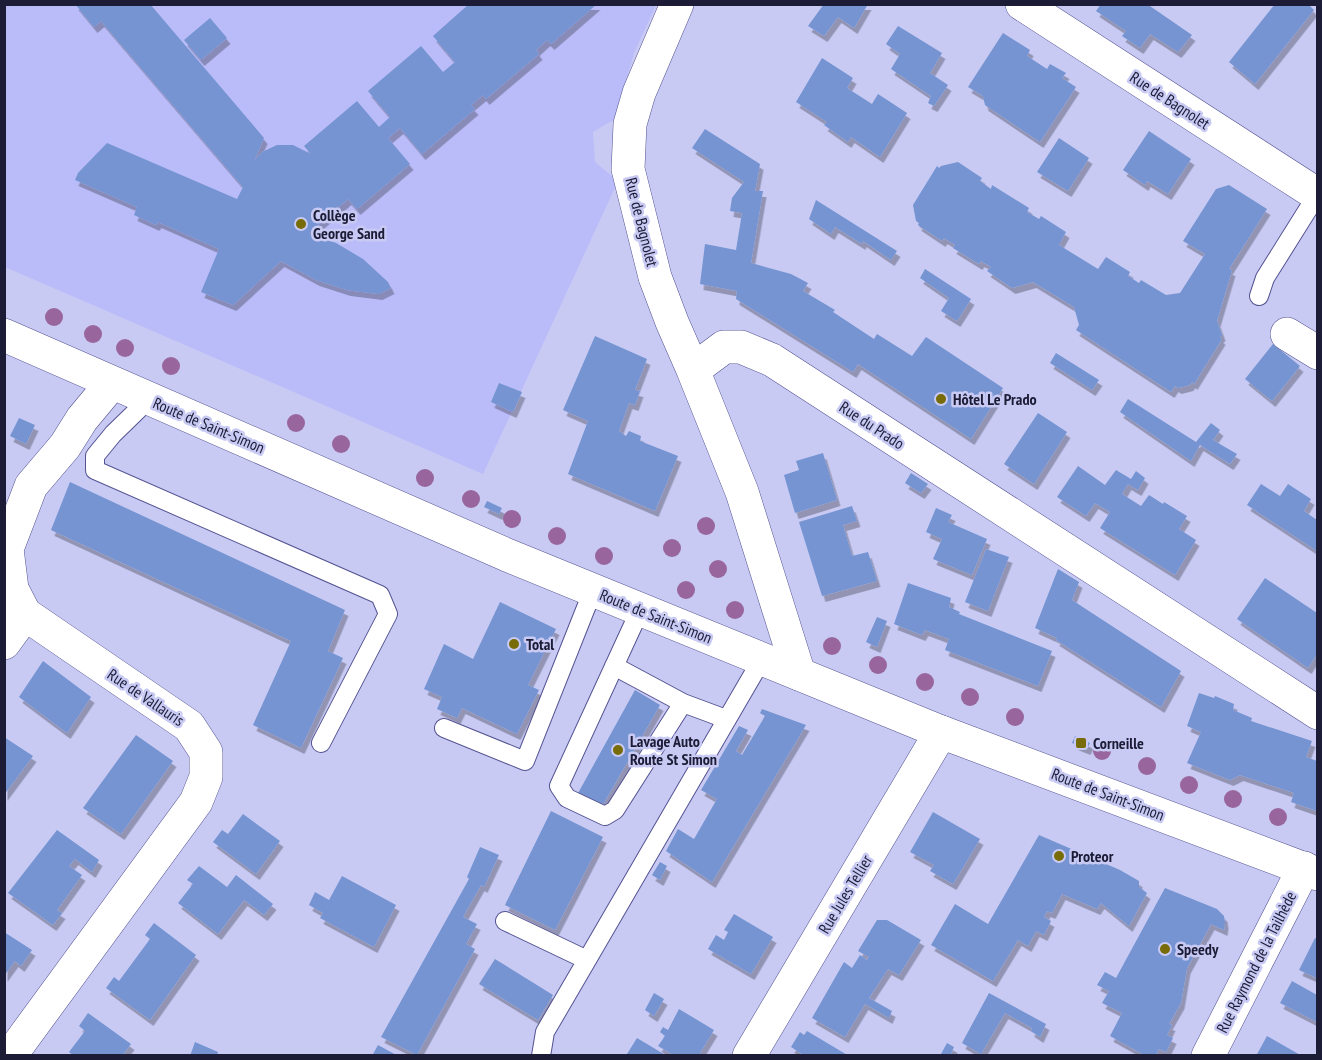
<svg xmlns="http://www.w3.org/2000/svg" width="1322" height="1060" font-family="'PT Sans Narrow',sans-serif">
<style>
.built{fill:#babcf9}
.building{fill:#7494d1;filter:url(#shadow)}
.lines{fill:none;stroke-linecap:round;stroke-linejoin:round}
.lane-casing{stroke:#545391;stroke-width:20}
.street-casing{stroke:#545391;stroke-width:34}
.secondary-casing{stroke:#545391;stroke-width:34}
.lane{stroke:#fff;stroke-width:18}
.street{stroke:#fff;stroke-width:33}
.secondary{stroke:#fff;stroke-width:33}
.tree{fill:#98669d}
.poi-dot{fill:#776c07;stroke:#c8caf4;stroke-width:2}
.labels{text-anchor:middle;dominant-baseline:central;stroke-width:5;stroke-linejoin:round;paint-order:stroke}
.street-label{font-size:16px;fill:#1c1c36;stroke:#c8caf4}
.poi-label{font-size:16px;font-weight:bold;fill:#1c1c36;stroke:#c8caf4;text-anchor:start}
</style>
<defs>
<filter id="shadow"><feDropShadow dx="3.5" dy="6" stdDeviation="0" flood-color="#0004"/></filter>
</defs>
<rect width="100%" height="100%" fill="#c8caf4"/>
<!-- built -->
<path class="built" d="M5,5H656L634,53L615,119L593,132L595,162L618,181L483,474L5,267Z"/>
<!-- building -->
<path class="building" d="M75,4H150L264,138L254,161L262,152L277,145H293L311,154L304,146L357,101L379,127L390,117L368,91L421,46L443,72L455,62L433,36L469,4H597L551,44L547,40L536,50L539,54L486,99L483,95L471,105L475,109L422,154L400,128L388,138L410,164L357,209L348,199L309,233L336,243L363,259L388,282L391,288L379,294L347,290L316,280L281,261L233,305L201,292L219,249L158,222L156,225L134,215L137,207L75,180L78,173L107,143L237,199L243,187L101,21L94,27Z
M824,4H868L854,28L838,17L824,36L808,26Z
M1101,4H1147L1192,35L1178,52L1150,34L1140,48L1122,36L1126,31L1096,11Z
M1275,4H1308L1314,10L1255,84L1229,62Z
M210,18L227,38L201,60L184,40Z
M898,26L942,53L930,73L948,85L934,106L928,103L931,96L891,69L900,54L886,44Z
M1003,33L1030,50L1027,56L1047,69L1050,64L1066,73L1062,78L1076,87L1040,142L985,105L983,96L968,87Z
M822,58L853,78L847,88L872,104L878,94L907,113L880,157L851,137L848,142L824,125L827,122L796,102Z
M705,129L760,164L755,191H763L751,263L791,274L808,283L803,291L835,310L833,312L874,339L877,334L912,356L926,337L1003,388L971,439L858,364L853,372L736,299L737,291L700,284L705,244L736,250L742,213L730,211L732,198L744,182L692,148Z
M1149,131L1191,159L1168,194L1147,181L1145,185L1123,170Z
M1059,138L1089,158L1068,191L1037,172Z
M958,162L982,178L980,181L991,189L992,185L1029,208L1027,212L1039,219L1041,216L1066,232L1059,245L1098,269L1106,257L1130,272L1128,276L1139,283L1141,280L1166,295L1180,293L1205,254L1183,241L1216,189L1229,185L1267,209L1229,269L1232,270L1217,321L1222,335L1220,337L1222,339L1194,384L1192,382L1190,385L1178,388L1175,386L1171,392L1076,330L1079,325L1074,307L1033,282L1012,288L987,271L991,267L981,261L979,264L953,248L955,245L944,238L942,241L918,225L919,223L916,221L913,205L937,166L939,168L941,166Z
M816,200L897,251L891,260L863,241L862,244L835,227L831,234L809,219Z
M925,269L971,299L957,321L941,311L949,298L920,278Z
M595,336L647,359L635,390L640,391L635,405L629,403L619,431L626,436L629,431L641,436L640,441L678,456L655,511L568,474L588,421L563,410Z
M1273,344L1300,366L1272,401L1245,379Z
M1056,353L1099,380L1092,390L1050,363Z
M499,383L522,392L513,412L491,402Z
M1128,399L1196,442L1211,423L1220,430L1213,440L1237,454L1230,464L1200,445L1191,461L1120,412Z
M1038,413L1067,432L1034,484L1004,464Z
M19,418L35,425L26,444L10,436Z
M823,453L837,500L795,513L784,475L799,470L796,461Z
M1078,466L1105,485L1116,470L1131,479L1136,471L1145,478L1138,490L1128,484L1122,494L1141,506L1149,495L1163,504L1164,502L1187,516L1179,529L1196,540L1175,575L1100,528L1110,512L1095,503L1086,516L1057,497Z
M911,473L928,484L921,493L905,483Z
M70,482L345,610L328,651L343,658L301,748L253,725L291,641L51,530Z
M1261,484L1280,496L1288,484L1311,499L1304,511L1317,520V551L1247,505Z
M487,501L502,508L499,514L484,507Z
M852,506L857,521L843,525L852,556L868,552L877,581L822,596L799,522Z
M936,508L952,515L948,522L987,539L972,575L933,559L942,539L926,532Z
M986,549L1009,557L988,611L965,602Z
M1058,569L1079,582L1072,600L1181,671L1161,707L1056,640L1057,638L1035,628Z
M1265,578L1317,613V654L1308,668L1237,619Z
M908,583L951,598L949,607L960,612L959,614L1052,651L1038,686L945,650L949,639L925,630L922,635L894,624Z
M500,602L556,629L528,685L539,690L517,734L462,708L457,718L437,709L442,697L424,689L444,644L473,659Z
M877,617L887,621L877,647L866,642Z
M43,661L91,697L67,733L19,697Z
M635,690L660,705L601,808L577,795Z
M1199,693L1214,698L1215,696L1234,704L1233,710L1252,718L1251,721L1312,741L1306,757L1317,761V811L1291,802L1294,793L1240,775L1230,780L1187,763L1201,732L1187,726Z
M762,709L806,725L712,882L666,851L678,829L694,839L717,799L701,790L739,726L748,730L736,751L742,755L765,716L760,713Z
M136,735L173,761L121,834L83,808Z
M1075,736L1090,743L1087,749L1072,743Z
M4,737L33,756L4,795Z
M551,811L603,837L555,930L505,905Z
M933,812L980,839L953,884L930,871L934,865L910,852Z
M243,814L280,841L256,874L213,842L222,830L228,834Z
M57,830L99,860L92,872L75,859L69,866L82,875L57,910L62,913L53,925L8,893Z
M1039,835L1120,870L1139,881V887L1147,893L1129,926L1101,903L1097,909L1062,894L1052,913L1047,911L1044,917L1051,921L1044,935L1036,931L1028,946L1018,940L993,981L931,945L955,904L988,924Z
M480,847L499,855L484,887L481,885L463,917L477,924L466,944L475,949L417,1055L381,1037L469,879L467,877Z
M660,862L667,866L660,880L652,875Z
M199,866L227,887L236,875L273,904L264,915L244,900L218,934L178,903L193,884L187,880Z
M342,876L396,905L374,947L320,918L323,913L309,905L315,892L329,900Z
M1165,888L1217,909L1224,916L1225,923L1224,930L1211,924L1187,968L1181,1003L1169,1024L1172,1025L1167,1035L1173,1038L1166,1052L1159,1049L1155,1056H1146L1110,1036L1122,1013L1102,1003L1109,991L1097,985L1105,972L1116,978Z
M734,914L773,937L751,974L708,949L716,935L724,940L728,932L724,930Z
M877,920H887L921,940L899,975L888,969L869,998L892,1011L889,1018L865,1004L845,1037L812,1018L844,962L852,968L860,955L867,960L869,957L858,951Z
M154,923L196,955L150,1020L106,988L114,977L119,981L150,939L145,935Z
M4,932L32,950L21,966L15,961L4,976Z
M1315,938L1317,939V978L1299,970Z
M495,959L553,995L538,1020L479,984Z
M1292,981L1317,995V1022L1280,1003Z
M654,993L664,999L654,1016L645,1010Z
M989,993L1046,1024L1040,1037L1031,1031L1032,1028L1005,1013L981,1054L962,1043Z
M679,1009L714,1030L700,1053L703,1056H675L658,1046L665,1036L660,1032L663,1027L668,1030Z
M88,1013L131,1044L122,1056H74L69,1052L85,1031L79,1026Z
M807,1031L849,1056H805L791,1047L800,1032L804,1035Z
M1267,1036L1302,1056H1256Z
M637,1038L667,1056H630L627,1054Z
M195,1042L218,1052L217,1056H190Z
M947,1043L954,1047L950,1056H944L941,1054Z
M378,1045L398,1056H372Z"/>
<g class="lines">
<defs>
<path id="lane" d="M1259,296L1265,278L1317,195
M149,399L113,434L95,456V470L380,595L388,614L321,743
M640,610L559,786L567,798L605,816L615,810L683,703L726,719
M614,666L683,703
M444,728L525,761L593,590
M505,921L587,960L545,1032L541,1056
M587,960L762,659"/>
<path id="street" d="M677,4L639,93L630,124L628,169L655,277L672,322L693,370
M1022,4L1318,195
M1287,334L1318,353
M4,643L25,614
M799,674L742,492L693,370L724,347H741L772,360L1318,713
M10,1056L196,802L206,777V752L189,726L25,614L12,589L7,549L31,486L65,446L82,419L112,383
M749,1056L941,732
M1208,1056L1304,868"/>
<path id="secondary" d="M4,335L507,555L941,732L1318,874"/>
</defs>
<!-- lane casing -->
<use href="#lane" class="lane-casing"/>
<!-- street casing -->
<use href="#street" class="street-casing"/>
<!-- secondary casing -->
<use href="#secondary" class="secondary-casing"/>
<!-- lane -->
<use href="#lane" class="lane"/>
<!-- street -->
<use href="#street" class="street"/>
<!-- secondary -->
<use href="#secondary" class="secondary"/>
</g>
<!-- trees -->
<g class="tree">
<circle cx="54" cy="317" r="9"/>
<circle cx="93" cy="334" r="9"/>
<circle cx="125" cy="348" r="9"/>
<circle cx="171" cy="366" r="9"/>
<circle cx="296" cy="423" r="9"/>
<circle cx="341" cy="444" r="9"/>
<circle cx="425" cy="478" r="9"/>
<circle cx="471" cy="499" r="9"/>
<circle cx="512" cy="519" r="9"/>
<circle cx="706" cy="526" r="9"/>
<circle cx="557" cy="536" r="9"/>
<circle cx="672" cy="548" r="9"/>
<circle cx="604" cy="556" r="9"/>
<circle cx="718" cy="569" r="9"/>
<circle cx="686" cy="590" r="9"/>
<circle cx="735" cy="610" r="9"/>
<circle cx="832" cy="646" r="9"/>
<circle cx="878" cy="665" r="9"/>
<circle cx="925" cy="682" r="9"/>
<circle cx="970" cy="697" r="9"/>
<circle cx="1015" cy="717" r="9"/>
<circle cx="1102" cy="751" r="9"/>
<circle cx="1147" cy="766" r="9"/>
<circle cx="1189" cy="785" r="9"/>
<circle cx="1233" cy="799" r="9"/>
<circle cx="1278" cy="817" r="9"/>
</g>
<!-- markers -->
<g class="poi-dot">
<circle cx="301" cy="224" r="6"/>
<circle cx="941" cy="399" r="6"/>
<circle cx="514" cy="644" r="6"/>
<rect x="1075" y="737" width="12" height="12" rx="3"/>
<circle cx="618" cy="750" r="6"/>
<circle cx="1059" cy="856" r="6"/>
<circle cx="1165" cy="949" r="6"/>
</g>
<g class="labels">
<!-- street labels -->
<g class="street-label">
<text transform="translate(1170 100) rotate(33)">Rue de Bagnolet</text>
<text transform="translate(642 222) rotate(76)">Rue de Bagnolet</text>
<text transform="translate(209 425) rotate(23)">Route de Saint-Simon</text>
<text transform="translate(872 425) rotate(33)">Rue du Prado</text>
<text transform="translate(656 616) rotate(22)">Route de Saint-Simon</text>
<text transform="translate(146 697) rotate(34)">Rue de Vallauris</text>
<text transform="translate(1108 794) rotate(21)">Route de Saint-Simon</text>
<text transform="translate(845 894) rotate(-59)">Rue Jules Tellier</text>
<text transform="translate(1256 962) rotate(-63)">Rue Raymond de la Tailhède</text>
</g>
<!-- poi labels -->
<g class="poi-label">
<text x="313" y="215">Collège<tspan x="313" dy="18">George Sand</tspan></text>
<text x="953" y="399">Hôtel Le Prado</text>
<text x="526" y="644">Total</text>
<text x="630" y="741">Lavage Auto<tspan x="630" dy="18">Route St Simon</tspan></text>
<text x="1093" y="743">Corneille</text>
<text x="1071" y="856">Proteor</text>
<text x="1177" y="949">Speedy</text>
</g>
</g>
<!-- border -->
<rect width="1322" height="1060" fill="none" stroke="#1c1c36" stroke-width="12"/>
</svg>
